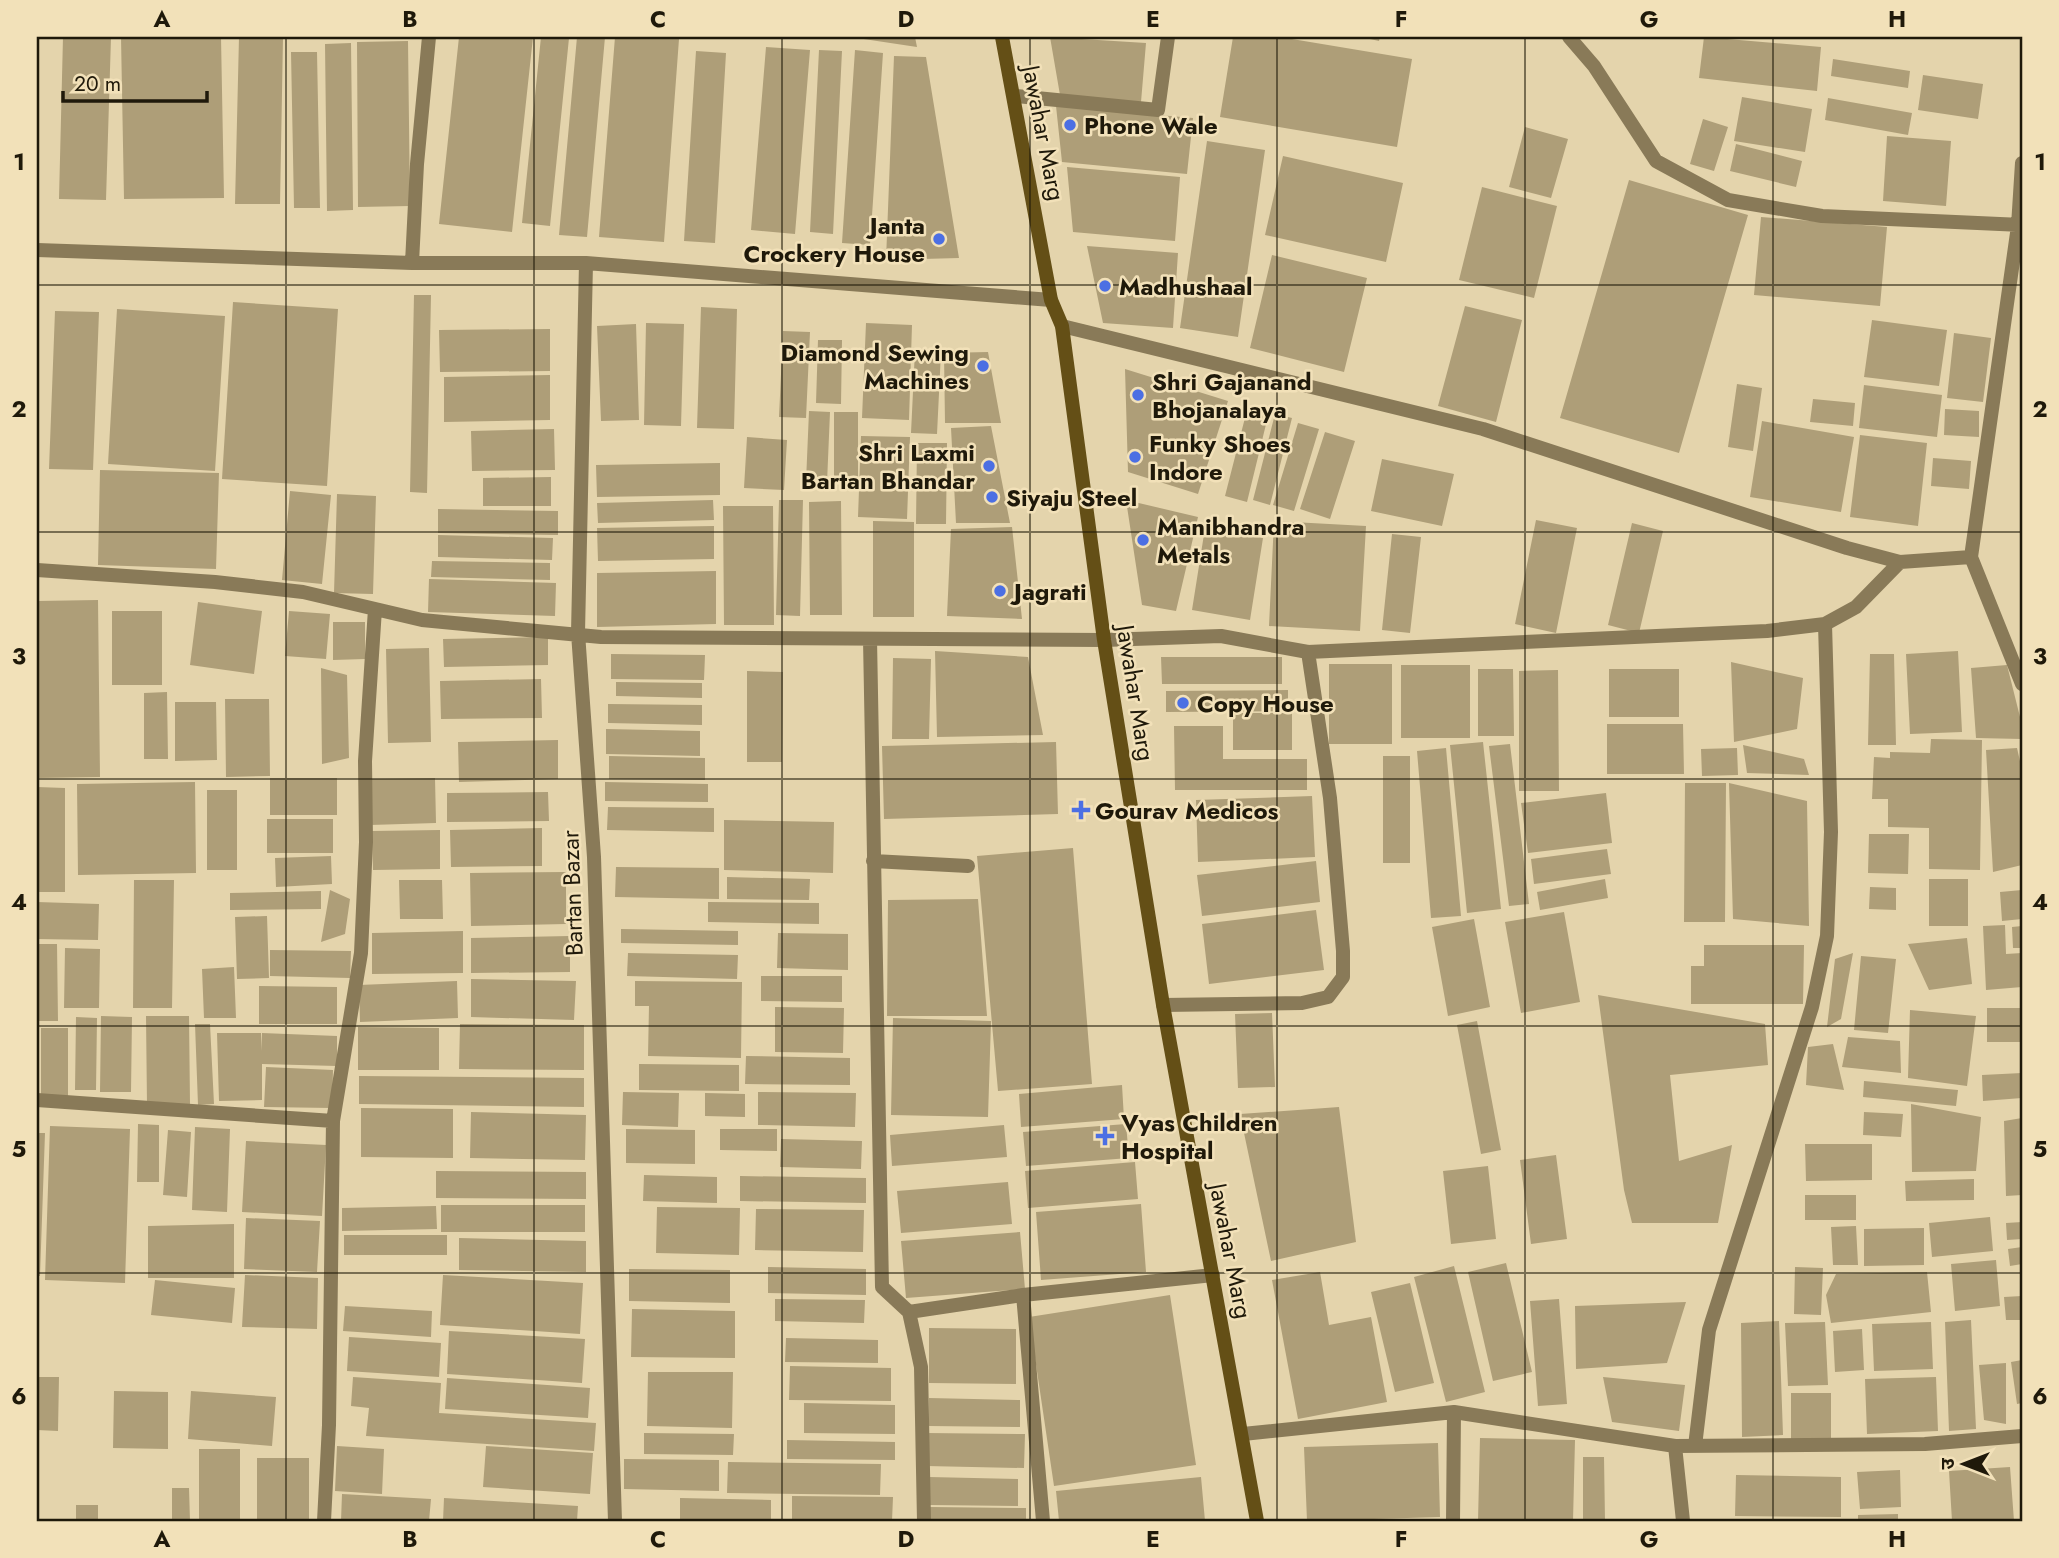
<svg xmlns="http://www.w3.org/2000/svg" width="2059" height="1558" font-family="Jost,'Noto Sans Devanagari',sans-serif">
<style>
.building{fill:#ae9e78}
.lines{fill:none;stroke-linecap:round;stroke-linejoin:round}
.minor{stroke:#897a58;stroke-width:14}
.secondary{stroke:#644f16;stroke-width:14}
.grid{fill:none;stroke:#1f190a;stroke-width:2;stroke-opacity:0.55}
.poi-dot{fill:#4c6fe3;stroke:#f2e1b9;stroke-width:2.5}
.labels{text-anchor:middle;dominant-baseline:central;stroke-width:5;stroke-linejoin:round;paint-order:stroke}
.poi-label{font-size:24px;font-weight:bold;fill:#1f190a;stroke:#f2e1b9;text-anchor:start}
.street-label{font-size:24px;fill:#1f190a;stroke:#f2e1b9}
.neatline{fill:none;stroke:#1f190a;stroke-width:2.5}
.grid-label{font-size:23px;text-anchor:middle;font-weight:bold;fill:#1f190a}
</style>
<rect width="100%" height="100%" fill="#e4d4ac"/>
<!-- building -->
<path class="building" d="M63,37H111L106,200L59,199Z
M121,37H221L224,198L124,199Z
M239,37H283L280,204H235Z
M459,37H533L512,232L439,224Z
M541,37L569,38L550,226L522,223Z
M577,37H605L587,237L559,235Z
M615,37L679,39L664,242L599,237Z
M857,37H915L917,47L857,38Z
M1050,37L1146,43L1141,102L1060,95Z
M1233,37H1280L1412,59L1397,147L1220,117Z
M1361,37H1380L1379,41Z
M1704,37L1821,47L1817,91L1699,78Z
M408,41L410,206L358,207L357,42Z
M351,43L353,210L327,211L325,44Z
M766,47L810,50L795,234L751,230Z
M819,50L842,51L833,234L810,232Z
M855,50L883,53L870,245L842,243Z
M696,51L726,53L715,243L684,241Z
M291,52H317L320,208H294Z
M894,56L926,57L959,258L886,260Z
M1833,59L1910,71L1908,88L1831,76Z
M1923,75L1983,84L1978,119L1918,110Z
M1742,97L1812,109L1805,152L1734,141Z
M1828,98L1912,113L1908,135L1825,120Z
M1056,106L1193,118L1187,174L1062,162Z
M1703,119L1728,127L1714,171L1690,164Z
M1525,127L1568,139L1551,198L1509,187Z
M1887,136L1951,141L1946,206L1883,201Z
M1207,141L1265,150L1238,337L1180,328Z
M1736,144L1802,161L1796,187L1730,171Z
M1283,156L1403,183L1386,262L1265,235Z
M1067,167L1180,177L1175,241L1073,232Z
M1629,180L1748,215L1679,453L1560,418Z
M1482,187L1557,206L1534,298L1459,280Z
M1761,217L1887,227L1880,306L1754,295Z
M1087,246L1178,253L1173,328L1103,323Z
M1272,255L1367,278L1344,372L1250,348Z
M414,295H431L427,493L410,492Z
M233,302L338,309L327,486L222,479Z
M1465,306L1522,320L1496,422L1438,406Z
M701,307L737,309L734,429L697,428Z
M117,309L225,316L215,471L108,464Z
M55,311L99,312L93,470L49,469Z
M1872,320L1947,330L1939,386L1864,377Z
M646,323L684,324L681,426L644,425Z
M866,323L912,325L909,420L862,418Z
M636,324L639,420L601,421L597,326Z
M550,329V371L440,372L439,330Z
M783,331L810,332L806,418L779,417Z
M1954,333L1991,338L1983,402L1947,398Z
M818,340H842L841,404L816,403Z
M915,350L941,352L937,434L911,433Z
M988,352L1001,423H945L944,353Z
M1125,369L1228,401L1198,494L1128,472Z
M550,375V420L444,422V377Z
M1737,384L1762,388L1753,451L1728,447Z
M1864,385L1942,395L1937,437L1859,428Z
M1813,399L1855,403L1853,426L1810,422Z
M1248,406L1269,412L1247,502L1225,496Z
M1945,409L1979,411V437L1944,435Z
M809,411L830,412L827,483L806,482Z
M834,412H858V480L834,479Z
M1275,414L1292,418L1270,505L1253,500Z
M1762,421L1854,437L1841,512L1750,497Z
M1298,423L1319,429L1294,511L1273,505Z
M991,426L1010,523H956L951,428Z
M554,429L555,470L472,471L471,431Z
M1325,432L1355,441L1330,519L1300,509Z
M1860,435L1927,443L1918,526L1850,517Z
M861,436L910,437L907,519L858,517Z
M747,437L787,440L784,490L744,488Z
M917,443H947L946,524H916Z
M1933,458L1971,461L1969,489L1931,486Z
M1382,459L1454,474L1442,526L1371,511Z
M720,463V495L597,497L596,465Z
M100,470L219,473L216,569L98,565Z
M551,477V506H483V478Z
M290,491L331,495L322,584L282,580Z
M337,494L376,496L373,594L334,593Z
M713,500L714,520L598,523L597,503Z
M779,500H803L800,616L776,615Z
M1126,500L1198,517L1176,611L1142,605Z
M841,501L842,615H810L809,502Z
M723,506H773L774,625H724Z
M438,509L558,511V535L438,533Z
M1536,520L1577,528L1556,633L1515,624Z
M873,521L914,522V617H873Z
M1274,521L1366,526L1360,631L1269,626Z
M1632,523L1663,531L1639,633L1608,625Z
M714,526V559L598,561L597,528Z
M1012,527L1022,619L947,616L951,529Z
M1205,528L1263,538L1250,620L1192,610Z
M1392,534L1421,537L1410,633L1382,630Z
M438,535L553,538L552,560L438,557Z
M432,561L550,563V580L431,577Z
M716,571V624L597,627V573Z
M429,579L556,583L555,616L428,612Z
M98,600L100,777L37,778V601Z
M198,602L262,611L254,674L190,665Z
M112,611H162V685H112Z
M289,611L330,614L326,659L285,656Z
M333,622H365V659L333,660Z
M548,637V665L444,667L443,639Z
M429,648L431,742L388,743L386,649Z
M935,651L1028,657L1043,735L937,737Z
M1958,651L1962,732L1910,734L1906,654Z
M611,654L705,655L704,680L611,679Z
M1870,654H1894L1896,745H1868Z
M1161,657H1282V684H1162Z
M893,658L931,659L929,739H892Z
M1731,662L1803,678L1797,729L1734,742Z
M1329,664H1392V744H1329Z
M1401,665H1470V738H1401Z
M2007,665L2022,725V739L1976,738L1971,668Z
M321,668L347,675L349,758L322,764Z
M1478,669H1513L1514,736H1478Z
M1609,669H1679V717H1609Z
M1558,670L1559,791H1519V671Z
M747,671L783,672L782,762H747Z
M541,679L542,718L441,719L440,681Z
M616,682L702,683V698L616,696Z
M1288,690V711L1166,712V691Z
M167,692L168,759H144V693Z
M225,699H269L270,776L226,777Z
M175,702H216L217,760L175,761Z
M608,704L702,705V725L608,723Z
M1233,713H1292V750H1233Z
M1607,724H1683L1684,774H1607Z
M1174,726H1223V759H1307V790H1175Z
M606,729L700,731V756L606,754Z
M1931,739L1982,740L1980,870L1929,869V828L1888,827V799H1872L1874,757L1890,758V752L1930,753Z
M558,740V779L459,782L458,742Z
M1056,742L1058,814L884,819L882,746Z
M1483,742L1501,909L1467,913L1450,745Z
M1510,744L1529,904L1509,906L1489,746Z
M1743,745L1804,759L1809,775L1747,773Z
M1446,748L1461,916L1431,918L1417,751Z
M1737,748L1738,775L1702,776L1701,749Z
M2017,748L2022,770V865L1993,872L1986,750Z
M609,756L705,758V780L609,779Z
M1383,756H1410V863H1383Z
M270,778H337V815H270Z
M435,778L436,823L370,825L369,779Z
M195,782L196,873L78,875L77,784Z
M605,782L708,784V802L605,801Z
M1685,783H1726L1725,922H1684Z
M1729,783L1807,801L1809,926L1733,919Z
M37,787L65,788V892H37Z
M207,790H237V870H207Z
M548,792L549,821L447,822V793Z
M1606,793L1612,843L1528,853L1521,803Z
M1312,796L1315,857L1198,862L1196,800Z
M608,807L714,808V832L607,830Z
M267,819H333V853H267Z
M724,820L834,822L833,873L724,870Z
M542,828V866L451,867L450,830Z
M440,830V869L373,870L372,831Z
M1869,834H1909L1908,874L1868,873Z
M1073,848L1092,1084L998,1091L977,856Z
M1607,849L1611,874L1534,884L1531,859Z
M331,856L332,884L276,887L275,858Z
M1316,861L1320,902L1202,916L1197,875Z
M616,867L719,868V899L615,897Z
M566,872V924L471,926L470,873Z
M727,877L810,879L809,900L727,899Z
M1605,879L1608,898L1540,910L1537,892Z
M1929,879H1968V926H1929Z
M134,880H174L172,1008H133Z
M399,880H442L443,919H400Z
M1870,887L1896,888V910L1869,909Z
M330,890L350,899L345,934L321,942Z
M2022,890V919L2002,921L2000,892Z
M321,891V909L230,910V893Z
M978,899L987,1016H887L888,900Z
M37,902L99,904L98,940L37,939Z
M708,902L819,903V924L708,922Z
M1316,910L1324,970L1209,984L1202,924Z
M1564,912L1580,1002L1521,1013L1505,922Z
M267,916L269,978L237,979L235,917Z
M1474,919L1490,1007L1448,1016L1432,927Z
M2005,925L2006,954L2022,953V987L1986,990L1983,926Z
M2022,926V948H2013L2012,927Z
M621,929L738,931V945L621,943Z
M463,931V973L372,974V933Z
M778,933L848,934V970L777,968Z
M570,936V972L471,973V938Z
M1967,938L1972,984L1929,990L1908,944Z
M37,944H57L58,1021H37Z
M1704,945H1804L1803,1004H1691V966H1704Z
M65,948L100,949L99,1008H64Z
M270,950L351,951L350,978L270,976Z
M628,953L738,955L737,979L627,976Z
M1853,953L1841,1019L1827,1027L1835,959Z
M1861,956L1896,959L1888,1033L1854,1030Z
M234,967L236,1018H204L202,969Z
M761,976H842V1002L761,1001Z
M471,979L576,981L574,1020L471,1017Z
M457,981L458,1018L360,1022L359,985Z
M635,981L742,982L741,1058L648,1056L649,1006H635Z
M259,986L337,987V1024H259Z
M1598,995L1765,1024L1768,1065L1670,1075L1679,1161L1732,1145L1718,1223H1632L1624,1190Z
M775,1007L844,1008L843,1053L775,1052Z
M1987,1008H2022V1042H1987Z
M1910,1010L1976,1016L1967,1086L1908,1078Z
M1272,1013L1275,1087L1238,1088L1235,1014Z
M101,1016L132,1017L131,1092H100Z
M146,1016H189L190,1104L147,1105Z
M76,1017L97,1018L96,1090H75Z
M893,1018L991,1021L988,1117L891,1115Z
M1477,1021L1501,1150L1481,1154L1457,1025Z
M195,1024H210L214,1104L198,1105Z
M460,1024L584,1025V1070L459,1069Z
M358,1027L439,1028V1070H358Z
M41,1028H68V1096H41Z
M217,1033H261V1051L262,1033L337,1036V1066L262,1064V1100L219,1101Z
M1848,1037L1900,1041L1901,1073L1842,1067Z
M1833,1044L1844,1090L1806,1085L1808,1047Z
M746,1056L850,1058V1085L745,1084Z
M639,1064L739,1065V1091L639,1090Z
M266,1067L333,1070L332,1108L264,1107Z
M2022,1073V1098L1983,1101L1982,1075Z
M359,1076L584,1078V1107L359,1104Z
M1864,1081L1958,1090L1956,1106L1863,1097Z
M1122,1085L1124,1119L1021,1127L1019,1094Z
M623,1092L679,1093L678,1127L622,1125Z
M758,1092L856,1093L855,1127L758,1125Z
M705,1093L745,1094V1117L705,1116Z
M1911,1104L1981,1117L1976,1171L1912,1172Z
M1339,1107L1356,1242L1271,1261L1240,1114Z
M361,1108L453,1109V1158L361,1157Z
M471,1112L586,1115L585,1160L470,1158Z
M1864,1112L1903,1114L1901,1137L1863,1135Z
M2022,1118V1195L2006,1196L2004,1121Z
M138,1124L159,1125V1182H137Z
M1126,1124L1129,1158L1026,1166L1023,1132Z
M1004,1125L1007,1157L892,1166L890,1135Z
M50,1126L130,1129L125,1283L45,1280Z
M195,1127L230,1129L227,1212L192,1210Z
M626,1129L695,1130V1164L626,1163Z
M720,1129H777V1151L720,1150Z
M168,1130L191,1132L187,1197L163,1195Z
M37,1133H45L40,1276H37Z
M781,1139L862,1141L861,1169L780,1167Z
M246,1141L326,1145L322,1216L242,1212Z
M1805,1144H1872V1180L1806,1181Z
M1556,1155L1567,1239L1531,1244L1520,1160Z
M1135,1162L1138,1199L1028,1208L1025,1171Z
M1488,1166L1496,1239L1451,1244L1443,1171Z
M436,1171L586,1172V1199L436,1198Z
M644,1175L717,1177V1203L643,1201Z
M740,1176L866,1178V1203L740,1201Z
M1974,1179V1200L1906,1201L1905,1181Z
M1008,1182L1012,1224L901,1233L897,1191Z
M1805,1195H1856V1220H1805Z
M1141,1204L1146,1272L1041,1280L1036,1212Z
M441,1205H585V1232H441Z
M436,1206L437,1229L342,1231V1208Z
M657,1207L740,1208L739,1255L656,1253Z
M756,1209L864,1210L863,1252L755,1250Z
M1990,1217L1993,1251L1932,1257L1929,1223Z
M246,1218L320,1221L317,1272L244,1269Z
M2022,1222V1239L2007,1240L2006,1223Z
M234,1224V1278H148V1226Z
M1856,1226L1858,1265H1833L1831,1227Z
M1924,1228V1265L1864,1266V1229Z
M1020,1232L1025,1289L906,1298L901,1241Z
M344,1235H447V1255H344Z
M459,1238L586,1241V1272L459,1270Z
M2022,1247V1264L2010,1266L2008,1249Z
M1996,1260L2000,1306L1955,1311L1951,1264Z
M1506,1263L1532,1372L1493,1381L1468,1272Z
M1454,1266L1485,1392L1446,1402L1414,1277Z
M768,1267L866,1269V1295L768,1293Z
M1795,1267L1823,1268L1821,1315L1794,1314Z
M629,1269L730,1270V1303L629,1301Z
M1320,1272L1329,1325L1371,1317L1387,1402L1298,1419L1272,1280Z
M1927,1272L1931,1312L1831,1323L1826,1295L1836,1274Z
M245,1275L318,1278L317,1329L242,1327Z
M443,1275L583,1283L580,1334L440,1325Z
M155,1280L235,1288L232,1323L151,1315Z
M1410,1283L1434,1383L1395,1392L1371,1292Z
M1170,1295L1196,1465L1054,1486L1029,1317Z
M2022,1296V1320H2006L2004,1297Z
M775,1299L865,1300L864,1323L775,1321Z
M1559,1299L1567,1404L1538,1406L1530,1301Z
M1686,1302L1667,1363L1576,1369L1575,1306Z
M345,1306L432,1311L431,1337L343,1331Z
M632,1309L735,1311V1358L631,1357Z
M1971,1320L1976,1429L1949,1431L1945,1322Z
M1779,1321L1783,1435L1742,1437L1741,1323Z
M1825,1322L1828,1385L1788,1386L1785,1323Z
M1931,1322L1933,1369L1874,1371L1872,1324Z
M929,1328L1016,1329V1384L929,1383Z
M1862,1329L1864,1370L1835,1372L1833,1331Z
M449,1331L585,1339L582,1383L447,1374Z
M349,1337L441,1343L439,1377L347,1371Z
M786,1338L878,1340V1363L785,1362Z
M2022,1360V1403L2017,1404L2011,1362Z
M2006,1363V1424L1984,1420L1979,1365Z
M790,1366L891,1368V1401L789,1400Z
M648,1372H733L732,1428L647,1426Z
M37,1377H59L58,1431L37,1430Z
M353,1377L441,1383L439,1413L596,1423L594,1451L366,1436L369,1408L351,1406Z
M1603,1377L1685,1385L1679,1431L1612,1422Z
M1936,1377L1938,1431L1867,1434L1865,1379Z
M447,1378L590,1388L588,1418L445,1409Z
M114,1391L168,1392V1449L113,1448Z
M191,1391L276,1397L272,1446L188,1439Z
M1791,1393H1831V1443H1791Z
M929,1398L1020,1400V1427L929,1426Z
M804,1403L895,1405V1434L804,1433Z
M644,1433L734,1434L733,1455L644,1454Z
M926,1433L1025,1434L1024,1468L926,1466Z
M1480,1438L1575,1440L1573,1521H1478Z
M787,1440L895,1442V1460L787,1459Z
M1438,1443L1440,1517L1307,1521L1304,1447Z
M337,1446L384,1449L382,1494L335,1491Z
M486,1446L593,1453L590,1494L483,1487Z
M199,1449H240V1521H199Z
M1583,1457H1604L1605,1521H1583Z
M257,1458H309V1521H257Z
M624,1459L719,1460V1491L624,1489Z
M728,1462L881,1464L880,1495L727,1493Z
M2010,1467L2014,1521H1952L1949,1471Z
M1900,1470L1901,1507L1860,1509L1857,1472Z
M1736,1475L1841,1477V1517L1735,1516Z
M929,1477L1018,1479V1506L929,1505Z
M1201,1477L1205,1521H1059L1056,1491Z
M172,1488H189L190,1521H172Z
M342,1494L431,1499L429,1521H341Z
M792,1496L893,1497L892,1521H792Z
M444,1498L578,1506L577,1521H443Z
M680,1498L771,1500V1521H680Z
M76,1505H98V1521H76Z
M930,1507L1026,1508V1521H930Z
M1898,1514V1521H1858V1515Z"/>
<g class="lines">
<!-- minor -->
<path class="minor" d="M1569,37L1594,66L1656,161L1728,200L1822,216L2022,225
M1016,96L1158,110L1168,37
M2022,163L2018,226L1971,557L2022,684
M37,250L412,263H586L1051,300
M412,263L417,164L429,37
M586,263L578,633L594,857L615,1521
M1062,326L1483,429L1847,548L1900,562L1971,557
M37,570L215,582L303,592L422,620L601,637L1104,640L1221,636L1308,652L1767,631L1825,624L1856,607L1900,562
M870,639L882,1287L909,1312L921,1367L924,1521
M873,861L968,866
M1163,1005L1302,1003L1328,997L1343,977V951L1330,798L1308,652
M37,1100L333,1121
M1023,1295L1213,1275
M909,1312L1023,1295L1043,1521
M1243,1434L1454,1412L1675,1446L1925,1444L2022,1436
M1675,1446L1683,1521
M1695,1446L1709,1330L1812,1007L1827,936L1831,832L1825,624
M324,1521L329,1425L333,1121L361,953L366,842L365,761L375,609
M1453,1521L1454,1412"/>
<!-- secondary -->
<path class="secondary" d="M1002,37L1051,300L1062,326L1104,640L1163,1005L1257,1521"/>
</g>
<!-- grid -->
<path class="grid" d="M286,37V1521M534,37V1521M782,37V1521M1030,37V1521M1277,37V1521M1525,37V1521M1773,37V1521M37,285H2022M37,532H2022M37,779H2022M37,1026H2022M37,1273H2022"/>
<!-- markers -->
<g class="poi-dot">
<circle cx="1070" cy="125" r="7"/>
<circle cx="939" cy="239" r="7"/>
<circle cx="1105" cy="286" r="7"/>
<circle cx="983" cy="366" r="7"/>
<circle cx="1138" cy="395" r="7"/>
<circle cx="1135" cy="457" r="7"/>
<circle cx="989" cy="466" r="7"/>
<circle cx="992" cy="497" r="7"/>
<circle cx="1143" cy="540" r="7"/>
<circle cx="1000" cy="591" r="7"/>
<circle cx="1183" cy="703" r="7"/>
<path d="M1077.5 799.5h7v7h7v7h-7v7h-7v-7h-7v-7h7z"/>
<path d="M1101.5 1125.5h7v7h7v7h-7v7h-7v-7h-7v-7h7z"/>
</g>
<g class="labels">
<!-- poi labels -->
<g class="poi-label">
<text x="1084" y="125">Phone Wale</text>
<text x="925" y="225" text-anchor="end">Janta<tspan x="925" dy="28">Crockery House</tspan></text>
<text x="1119" y="286">Madhushaal</text>
<text x="969" y="352" text-anchor="end">Diamond Sewing<tspan x="969" dy="28">Machines</tspan></text>
<text x="1152" y="381">Shri Gajanand<tspan x="1152" dy="28">Bhojanalaya</tspan></text>
<text x="1149" y="443">Funky Shoes<tspan x="1149" dy="28">Indore</tspan></text>
<text x="975" y="452" text-anchor="end">Shri Laxmi<tspan x="975" dy="28">Bartan Bhandar</tspan></text>
<text x="1006" y="497">Siyaju Steel</text>
<text x="1157" y="526">Manibhandra<tspan x="1157" dy="28">Metals</tspan></text>
<text x="1014" y="591">Jagrati</text>
<text x="1197" y="703">Copy House</text>
<text x="1095" y="810">Gourav Medicos</text>
<text x="1121" y="1122">Vyas Children<tspan x="1121" dy="28">Hospital</tspan></text>
</g>
<!-- street labels -->
<g class="street-label">
<text transform="translate(1044 133) rotate(79)">Jawahar Marg</text>
<text transform="translate(1136 693) rotate(81)">Jawahar Marg</text>
<text transform="translate(572 893) rotate(-92)">Bartan Bazar</text>
<text transform="translate(1231 1251) rotate(79)">Jawahar Marg</text>
</g>
</g>
<!-- border -->
<rect width="2059" height="1558" fill="none" stroke="#f2e1b9" stroke-width="77"/>
<!-- north arrow -->
<g transform="translate(1964 1464) rotate(270)" stroke="#f2e1b9" stroke-width="5" paint-order="stroke">
<path d="M0-5L12 26L0 18L-12 26Z" fill="#1f190a"/>
<text y="-10" font-size="19" font-weight="bold" text-anchor="middle" fill="#1f190a">उ</text>
</g>
<!-- scale -->
<path d="M63 91v10h144v-10" fill="none" stroke="#1f190a" stroke-width="3.5"/>
<text x="74" y="91" font-size="21" fill="#1f190a" stroke="#f2e1b9" stroke-width="5" paint-order="stroke">20 m</text>
<rect x="38" y="38" width="1983" height="1482" class="neatline"/>
<g class="grid-label">
<text x="162" y="27">A</text>
<text x="410" y="27">B</text>
<text x="658" y="27">C</text>
<text x="906" y="27">D</text>
<text x="1153" y="27">E</text>
<text x="1401" y="27">F</text>
<text x="1649" y="27">G</text>
<text x="1897" y="27">H</text>
<text x="19" y="170">1</text>
<text x="2040" y="170">1</text>
<text x="19" y="417">2</text>
<text x="2040" y="417">2</text>
<text x="19" y="664">3</text>
<text x="2040" y="664">3</text>
<text x="19" y="910">4</text>
<text x="2040" y="910">4</text>
<text x="19" y="1157">5</text>
<text x="2040" y="1157">5</text>
<text x="19" y="1404">6</text>
<text x="2040" y="1404">6</text>
<text x="162" y="1547">A</text>
<text x="410" y="1547">B</text>
<text x="658" y="1547">C</text>
<text x="906" y="1547">D</text>
<text x="1153" y="1547">E</text>
<text x="1401" y="1547">F</text>
<text x="1649" y="1547">G</text>
<text x="1897" y="1547">H</text>
</g>
</svg>
